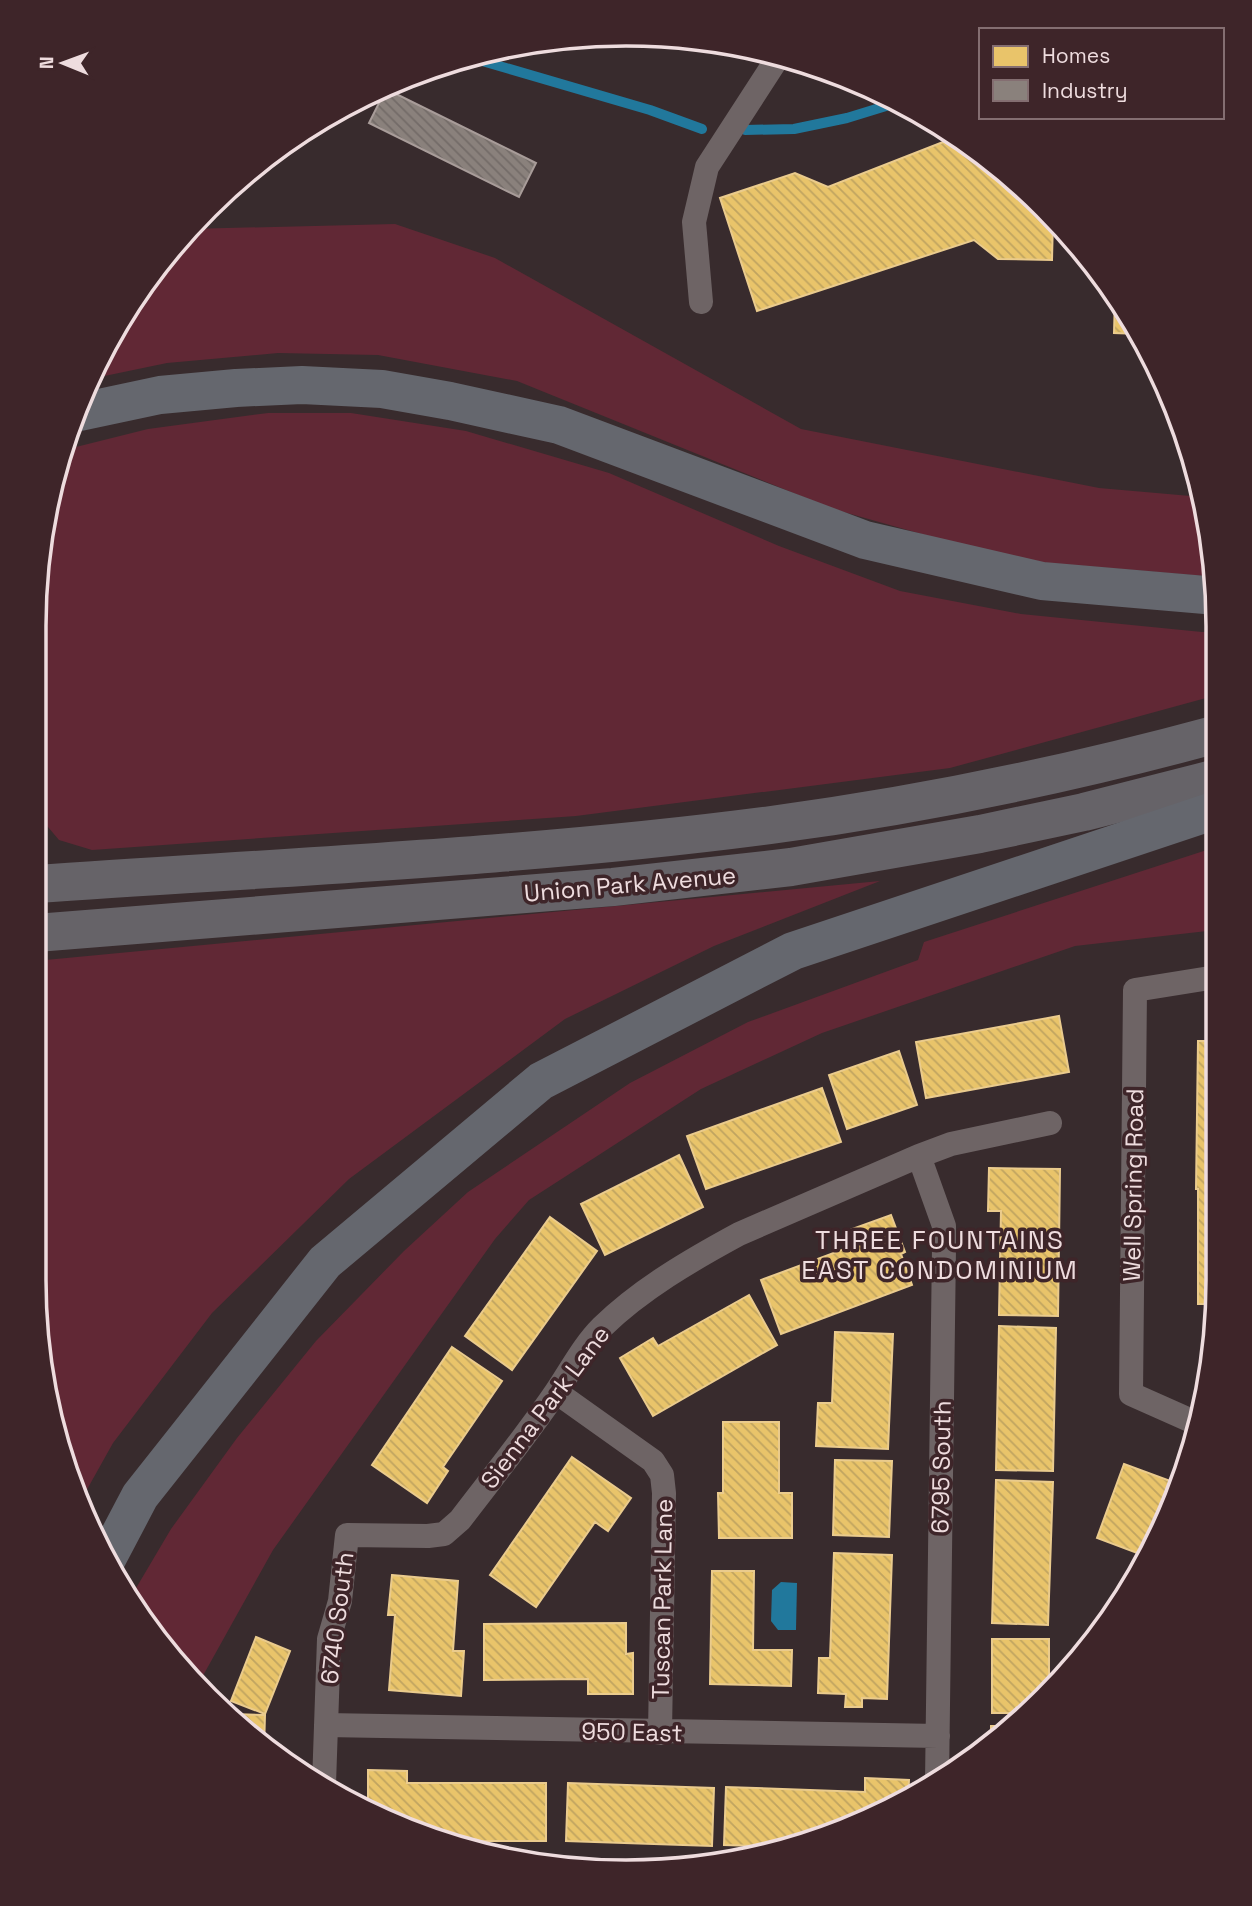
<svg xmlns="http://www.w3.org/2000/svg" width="1252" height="1906" font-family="'Space Grotesk',sans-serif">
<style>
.built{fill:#482a30}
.grass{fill:#612835}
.water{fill:#21789c}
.homes{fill:url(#homes-back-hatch);stroke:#eacb8d;stroke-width:2}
.industry{fill:url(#industry-back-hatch);stroke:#a89c99;stroke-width:2}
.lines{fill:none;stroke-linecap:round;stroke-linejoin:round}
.stream{stroke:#21789c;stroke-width:10}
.street{stroke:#6e6465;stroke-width:24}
.primary{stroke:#666368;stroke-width:38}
.highway{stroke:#65676e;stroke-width:38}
.labels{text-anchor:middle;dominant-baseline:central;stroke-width:7;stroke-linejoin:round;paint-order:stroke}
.street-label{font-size:24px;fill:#eedcde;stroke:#3e2529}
.neighbourhood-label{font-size:26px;letter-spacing:2px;fill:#eedcde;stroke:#3e2529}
.rim{fill:none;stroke:#eedcde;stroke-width:3.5}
</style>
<defs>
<pattern id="homes-back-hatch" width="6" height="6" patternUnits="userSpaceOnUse" patternTransform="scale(1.75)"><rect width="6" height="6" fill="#e9c46a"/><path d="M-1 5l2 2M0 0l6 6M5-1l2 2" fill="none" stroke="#c0a460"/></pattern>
<pattern id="industry-back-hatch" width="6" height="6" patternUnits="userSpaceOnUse" patternTransform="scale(1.75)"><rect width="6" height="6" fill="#8a817c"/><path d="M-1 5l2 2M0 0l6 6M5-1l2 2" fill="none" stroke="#736b68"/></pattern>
</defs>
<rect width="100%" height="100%" fill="#382b2d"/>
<!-- built -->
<path class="built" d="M532,1859L692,1861L587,1871Z"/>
<!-- grass -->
<path class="grass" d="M395,224L495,258L801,429L1099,488L1202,497L1216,577L1014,560L833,509L517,381L378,355L278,353L167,363L90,379L94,364L181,235L187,229Z
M268,413H351L466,431L609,473L779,546L900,591L1021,614L1202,632H1217V695L950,768L576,816L92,850L59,840L37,814L38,548L68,449L148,429Z
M1216,847V930L1075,946L822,1033L701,1089L529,1200L495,1239L273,1550L200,1681L133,1610L129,1600L171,1529L237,1438L316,1341L404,1251L468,1192L630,1083L748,1022L918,960L924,942Z
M880,881L714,946L565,1019L349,1179L212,1313L113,1443L80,1502L65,1470L33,1280L35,961Z"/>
<!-- water -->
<path class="water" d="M781,1582L797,1583L796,1630H778L771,1621L772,1590Z"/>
<!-- homes -->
<path class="homes" d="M588,34L704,38L720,42L569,39Z
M956,137L1017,181L1053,219L1052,260L998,259L974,240L757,311L720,198L795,173L828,187Z
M1115,297H1116L1139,334L1114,333Z
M1059,1016L1069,1072L926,1098L916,1042Z
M1198,1041H1215L1214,1304H1198V1189H1196Z
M899,1051L917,1105L847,1129L829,1075Z
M822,1088L841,1142L706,1189L687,1136Z
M679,1155L703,1207L605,1255L581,1204Z
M989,1168L1060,1169L1058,1316L999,1315L1001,1211H988Z
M891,1215L905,1252L901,1254L912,1285L781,1334L761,1280L858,1244L852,1229Z
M550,1217L597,1251L512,1370L465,1336Z
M749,1295L777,1345L653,1416L620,1358L653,1338L658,1346Z
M999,1326L1056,1328L1053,1471L996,1470Z
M835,1332L893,1334L888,1449L816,1446L818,1403H832Z
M452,1347L502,1381L443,1467L448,1471L427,1503L372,1465Z
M723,1422H779V1493H792V1538H719L718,1493H723Z
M572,1457L631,1498L608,1531L595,1522L536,1607L490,1575Z
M835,1460L892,1461L889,1537L833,1535Z
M1124,1464L1176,1483L1158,1542L1148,1557L1097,1538Z
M996,1480L1053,1482L1048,1625L992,1623Z
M834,1553L892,1555L887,1699L862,1698V1707H845L846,1694L818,1693L819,1658H830Z
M712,1571H754L753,1650H792L791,1686L710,1684Z
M392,1575L458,1581L453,1651H464L461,1696L389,1690L395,1615H388Z
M626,1623V1654L633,1653V1694H588V1679L484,1680V1624Z
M256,1637L290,1651L265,1714L231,1701Z
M992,1639H1049V1690L1020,1713H992Z
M232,1714L265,1715L264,1749Z
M991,1726H1004L991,1737Z
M368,1770L407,1771V1783H546V1841H456L400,1828L368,1810Z
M865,1778L909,1780L908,1799L793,1847L724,1845L726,1787L865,1792Z
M568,1783L714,1788L712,1846L566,1841Z"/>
<!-- industry -->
<path class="industry" d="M386,89L536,163L519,197L369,123Z"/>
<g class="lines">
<!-- stream -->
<path class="stream" d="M465,56L650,110L702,129
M745,130L794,129L847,118L899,102"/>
<!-- street -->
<path class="street" d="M701,302L694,222L707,167L779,56
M919,1156L944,1226V1247L937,1782
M556,1392L653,1461L662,1475L664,1493L660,1733
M1194,1422L1131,1394L1135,990L1216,977
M326,1725L938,1736
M324,1784L329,1639L340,1601L347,1535L428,1536L444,1534L460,1520C492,1478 526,1436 556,1392C571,1370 583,1346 602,1327C641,1289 691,1260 739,1234L919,1156L951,1144L1050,1123"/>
<!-- primary -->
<path class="primary" d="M36,884C281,867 528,857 771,825C921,805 1070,774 1217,734
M36,933L613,887L791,867L980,834L1084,812L1217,778"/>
<!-- highway -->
<path class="highway" d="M80,412L160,395L236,388L302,385L382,389L450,401L559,425L865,540L1042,581L1217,596
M108,1557L140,1496L325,1262L541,1081L793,951L1216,810"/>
</g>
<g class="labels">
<!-- street labels -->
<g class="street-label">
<text transform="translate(630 884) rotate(-5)">Union Park Avenue</text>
<text transform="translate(1133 1185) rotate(-89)">Well Spring Road</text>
<text transform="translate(545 1407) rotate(-53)">Sienna Park Lane</text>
<text transform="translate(941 1467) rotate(-89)">6795 South</text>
<text transform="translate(662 1599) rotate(-89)">Tuscan Park Lane</text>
<text transform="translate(337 1618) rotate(-83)">6740 South</text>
<text transform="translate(632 1732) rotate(1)">950 East</text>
</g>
<!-- neighbourhood labels -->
<g class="neighbourhood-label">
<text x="940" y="1240">THREE FOUNTAINS<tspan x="940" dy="30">EAST CONDOMINIUM</tspan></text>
</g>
</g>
<!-- crop -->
<path d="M0 0H1252V1906H0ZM626 46H626A580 580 0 0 1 1206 626V1280A580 580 0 0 1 626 1860H626A580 580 0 0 1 46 1280V626A580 580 0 0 1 626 46Z" fill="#3e2529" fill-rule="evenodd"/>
<path class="rim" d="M626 46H626A580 580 0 0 1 1206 626V1280A580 580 0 0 1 626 1860H626A580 580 0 0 1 46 1280V626A580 580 0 0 1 626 46Z"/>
<!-- legend -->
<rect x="979" y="28" width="245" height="91" fill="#3e2529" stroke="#846e71" stroke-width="2"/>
<rect x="993" y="46" width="35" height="21" fill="#e9c46a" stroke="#846e71" stroke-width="2"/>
<text x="1042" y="63" font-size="21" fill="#eedcde">Homes</text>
<rect x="993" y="80" width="35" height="21" fill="#8a817c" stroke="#846e71" stroke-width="2"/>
<text x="1042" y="98" font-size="21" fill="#eedcde">Industry</text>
<!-- north arrow -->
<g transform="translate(63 63) rotate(271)" stroke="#3e2529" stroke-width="5" paint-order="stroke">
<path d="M0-5L12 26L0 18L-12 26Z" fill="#eedcde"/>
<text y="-10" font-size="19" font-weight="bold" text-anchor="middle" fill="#eedcde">N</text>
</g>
</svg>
